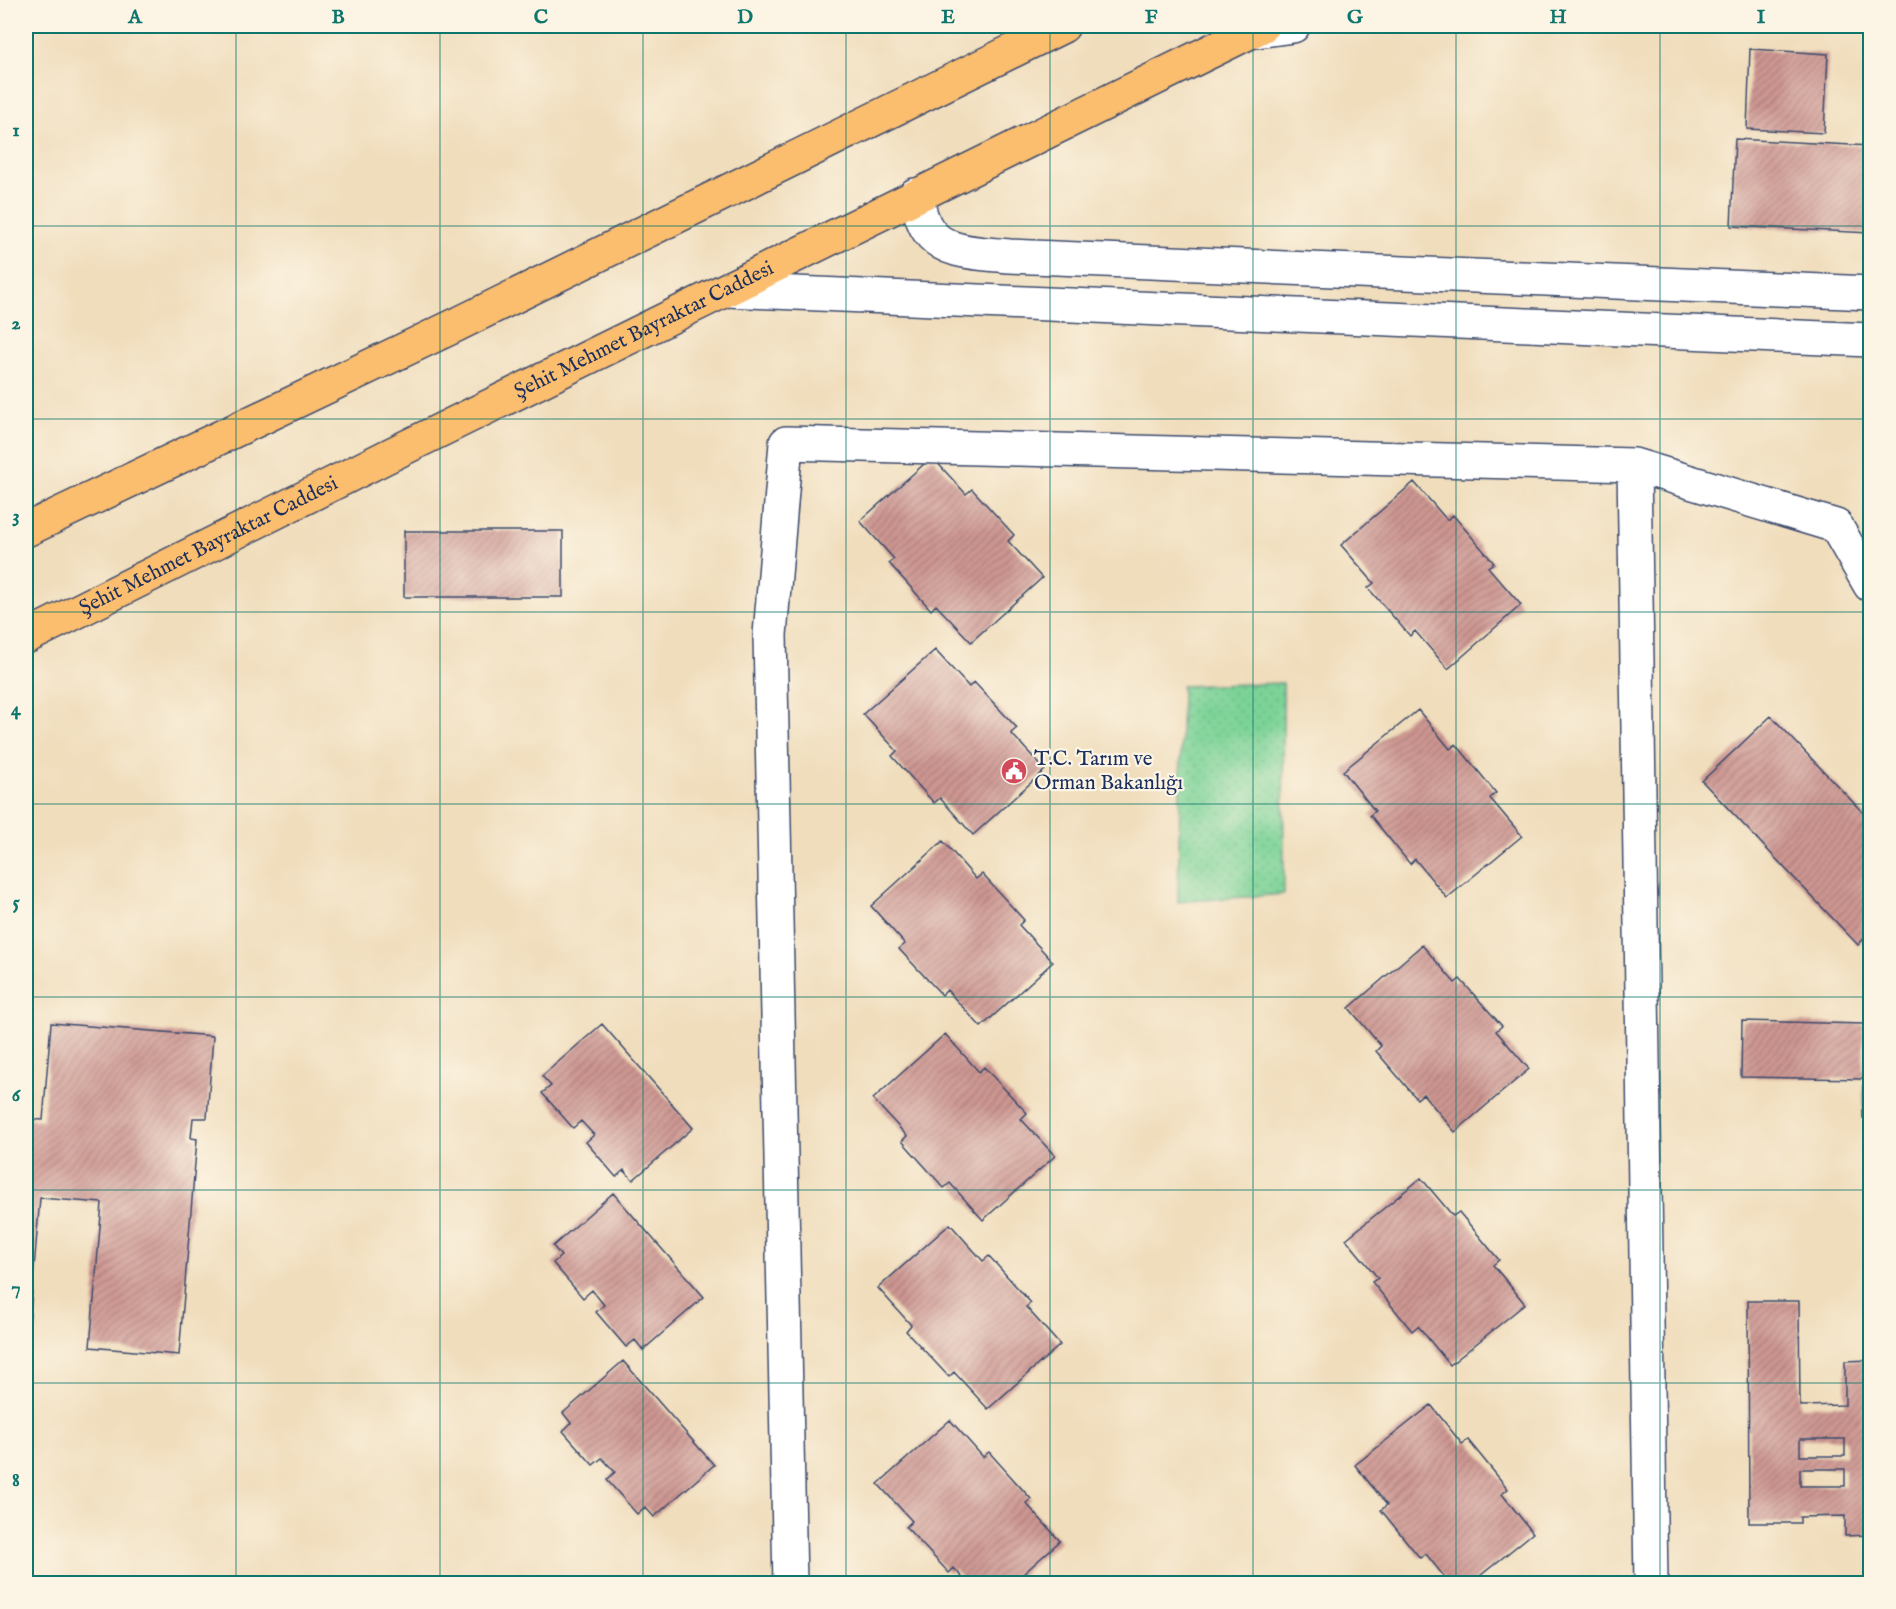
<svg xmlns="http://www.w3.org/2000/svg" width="1896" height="1609" font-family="'IM FELL English',serif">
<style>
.grass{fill:url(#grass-dots);stroke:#4c817a;stroke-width:1.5}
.building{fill:url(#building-hatch);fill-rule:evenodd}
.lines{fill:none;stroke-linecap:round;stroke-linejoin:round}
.minor-casing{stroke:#3b496c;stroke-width:36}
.major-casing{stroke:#3b496c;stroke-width:36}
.minor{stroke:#fff;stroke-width:33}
.major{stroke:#fbbd6e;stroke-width:33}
.grid{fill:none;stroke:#0f766e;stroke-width:1.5;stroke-opacity:0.55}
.labels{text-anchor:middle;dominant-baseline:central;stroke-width:4.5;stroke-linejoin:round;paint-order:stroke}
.street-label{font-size:21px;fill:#1b2f5e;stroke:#fcf5e5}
.poi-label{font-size:21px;fill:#1b2f5e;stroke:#fcf5e5;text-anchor:start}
.neatline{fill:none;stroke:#0f766e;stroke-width:2}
.grid-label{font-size:20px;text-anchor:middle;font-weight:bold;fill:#0f766e}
</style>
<defs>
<pattern id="grass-dots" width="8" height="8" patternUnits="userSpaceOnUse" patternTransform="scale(1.5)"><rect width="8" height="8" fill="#7cd397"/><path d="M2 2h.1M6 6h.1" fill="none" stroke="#6bb585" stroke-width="1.8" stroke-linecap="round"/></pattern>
<pattern id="building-hatch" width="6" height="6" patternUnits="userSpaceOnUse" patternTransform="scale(1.5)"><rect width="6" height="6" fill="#ce9691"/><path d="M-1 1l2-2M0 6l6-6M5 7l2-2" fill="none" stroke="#a67b7a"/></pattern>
</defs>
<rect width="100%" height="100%" fill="#fcf5e5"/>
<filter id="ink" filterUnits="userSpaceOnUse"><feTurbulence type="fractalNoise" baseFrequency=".0167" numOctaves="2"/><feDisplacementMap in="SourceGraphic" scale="12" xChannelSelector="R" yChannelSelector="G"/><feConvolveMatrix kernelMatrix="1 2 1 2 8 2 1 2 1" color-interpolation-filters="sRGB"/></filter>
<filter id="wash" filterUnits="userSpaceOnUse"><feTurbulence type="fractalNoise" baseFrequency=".008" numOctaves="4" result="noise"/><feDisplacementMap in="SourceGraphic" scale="24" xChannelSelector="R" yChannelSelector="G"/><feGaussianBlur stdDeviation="1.35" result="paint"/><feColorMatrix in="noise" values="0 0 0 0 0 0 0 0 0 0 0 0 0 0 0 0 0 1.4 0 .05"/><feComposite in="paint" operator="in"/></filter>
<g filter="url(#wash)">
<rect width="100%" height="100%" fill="#f0ddbc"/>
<!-- grass -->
<path class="grass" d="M1283,683L1284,894L1178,902L1182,686Z"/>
<g id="blocks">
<!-- building -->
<path class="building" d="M1750,49L1828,54L1824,133L1747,129Z
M1735,139L1870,146V233L1731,226Z
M932,457L966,494L972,489L1014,535L1008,541L1042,578L971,642L936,605L931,610L889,563L894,559L860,521Z
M1414,482L1447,520L1453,515L1494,563L1488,567L1521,605L1448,669L1415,631L1410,636L1368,588L1374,583L1341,545Z
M404,531H563V597H404Z
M935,650L969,687L974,682L1017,728L1011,733L1045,770L973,835L940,798L934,803L892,756L897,751L863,714Z
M1418,710L1450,749L1456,744L1496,793L1490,798L1522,836L1447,898L1415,859L1410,864L1370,815L1375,811L1343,771Z
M1771,716L1870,820V932L1858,945L1702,781Z
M943,841L976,879L982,874L1024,920L1019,925L1053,962L981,1027L947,990L942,995L899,949L905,944L871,906Z
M1422,945L1455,983L1460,979L1502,1026L1496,1031L1529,1069L1455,1132L1423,1094L1417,1099L1376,1051L1381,1046L1349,1008Z
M1742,1021L1864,1024L1863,1079L1741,1077Z
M51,1023L213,1036L207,1118H193L191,1138L197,1139L179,1355L90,1347L102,1203L40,1198L28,1338H26V1119L43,1120Z
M602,1024L693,1128L633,1180L624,1170L616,1177L586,1142L594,1135L581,1121L573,1128L542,1093L551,1086L542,1076Z
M945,1034L979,1072L984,1067L1027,1113L1021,1119L1055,1156L983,1220L950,1183L944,1188L902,1141L907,1136L873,1099Z
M1863,1085H1870V1118H1863Z
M1421,1178L1453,1216L1459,1212L1499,1260L1493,1265L1525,1304L1450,1365L1418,1326L1412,1331L1372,1282L1378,1278L1346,1239Z
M613,1193L704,1297L643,1350L635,1340L626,1347L596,1312L604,1305L592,1290L583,1298L553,1263L561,1256L553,1246Z
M950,1224L983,1261L989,1256L1031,1303L1026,1307L1060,1345L988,1409L954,1372L949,1377L906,1331L911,1325L878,1288Z
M1748,1301H1799L1800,1406L1845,1405V1361L1870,1360V1535L1845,1536V1516L1800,1517V1523H1749ZM1800,1439H1845V1456H1800ZM1800,1469H1845V1486H1800Z
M623,1361L714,1465L654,1517L645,1507L637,1514L607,1480L615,1472L602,1458L593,1465L563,1431L571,1423L563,1413Z
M1431,1405L1462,1444L1468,1440L1508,1489L1502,1494L1533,1533L1470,1584H1450L1426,1554L1420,1558L1381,1510L1387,1505L1355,1465Z
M950,1420L983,1457L989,1452L1031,1499L1026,1503L1060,1541L1012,1584H968L954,1568L949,1573L906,1527L912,1521L878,1484Z"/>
</g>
</g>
<g filter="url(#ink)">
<use href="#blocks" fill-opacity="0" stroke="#3b496c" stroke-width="1.5"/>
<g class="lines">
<defs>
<path id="minor" d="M1249,32L1293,26
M915,195C919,206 921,221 928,230C944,255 983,253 1009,256L1870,293
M727,290L1870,340
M1634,465L1651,1584
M790,1584L770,635L786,443L1634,465L1836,526L1870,585"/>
<g id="major">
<path d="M26,530L452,327L1063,26"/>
<path id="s1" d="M26,637L390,455L1262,26"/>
</g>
</defs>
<!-- minor casing -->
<use href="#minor" class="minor-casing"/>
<!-- major casing -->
<use href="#major" class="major-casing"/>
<!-- minor -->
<use href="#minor" class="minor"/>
<!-- major -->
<use href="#major" class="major"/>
</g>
</g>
<!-- grid -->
<path class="grid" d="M236,26V1584M440,26V1584M643,26V1584M846,26V1584M1050,26V1584M1253,26V1584M1456,26V1584M1660,26V1584M26,226H1870M26,419H1870M26,612H1870M26,804H1870M26,997H1870M26,1190H1870M26,1383H1870"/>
<!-- icons -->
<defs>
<symbol id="civic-disc" viewBox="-11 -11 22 22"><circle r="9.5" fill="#d1495b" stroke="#fcf5e5"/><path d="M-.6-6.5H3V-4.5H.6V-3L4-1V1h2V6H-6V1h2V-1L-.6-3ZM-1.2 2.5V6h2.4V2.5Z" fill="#fff"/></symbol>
</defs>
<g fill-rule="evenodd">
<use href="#civic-disc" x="999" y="756" width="30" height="30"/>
</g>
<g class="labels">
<!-- street labels -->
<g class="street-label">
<text stroke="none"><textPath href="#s1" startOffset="690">Şehit Mehmet Bayraktar Caddesi</textPath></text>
<text stroke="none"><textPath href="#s1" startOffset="204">Şehit Mehmet Bayraktar Caddesi</textPath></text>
</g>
<!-- poi labels -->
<g class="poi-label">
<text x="1034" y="759">T.C. Tarım ve<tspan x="1034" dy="24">Orman Bakanlığı</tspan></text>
</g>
</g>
<!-- margin -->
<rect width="1896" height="1609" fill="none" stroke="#fcf5e5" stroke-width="66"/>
<rect x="33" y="33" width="1830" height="1543" class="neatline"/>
<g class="grid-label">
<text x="135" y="23">A</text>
<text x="338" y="23">B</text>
<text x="541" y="23">C</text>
<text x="745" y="23">D</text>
<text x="948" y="23">E</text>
<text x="1151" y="23">F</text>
<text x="1355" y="23">G</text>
<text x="1558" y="23">H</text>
<text x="1761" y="23">I</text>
<text x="16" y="136">1</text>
<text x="16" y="329">2</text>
<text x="16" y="522">3</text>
<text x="16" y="715">4</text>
<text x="16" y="908">5</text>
<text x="16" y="1101">6</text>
<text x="16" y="1294">7</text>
<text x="16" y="1486">8</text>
</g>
</svg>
